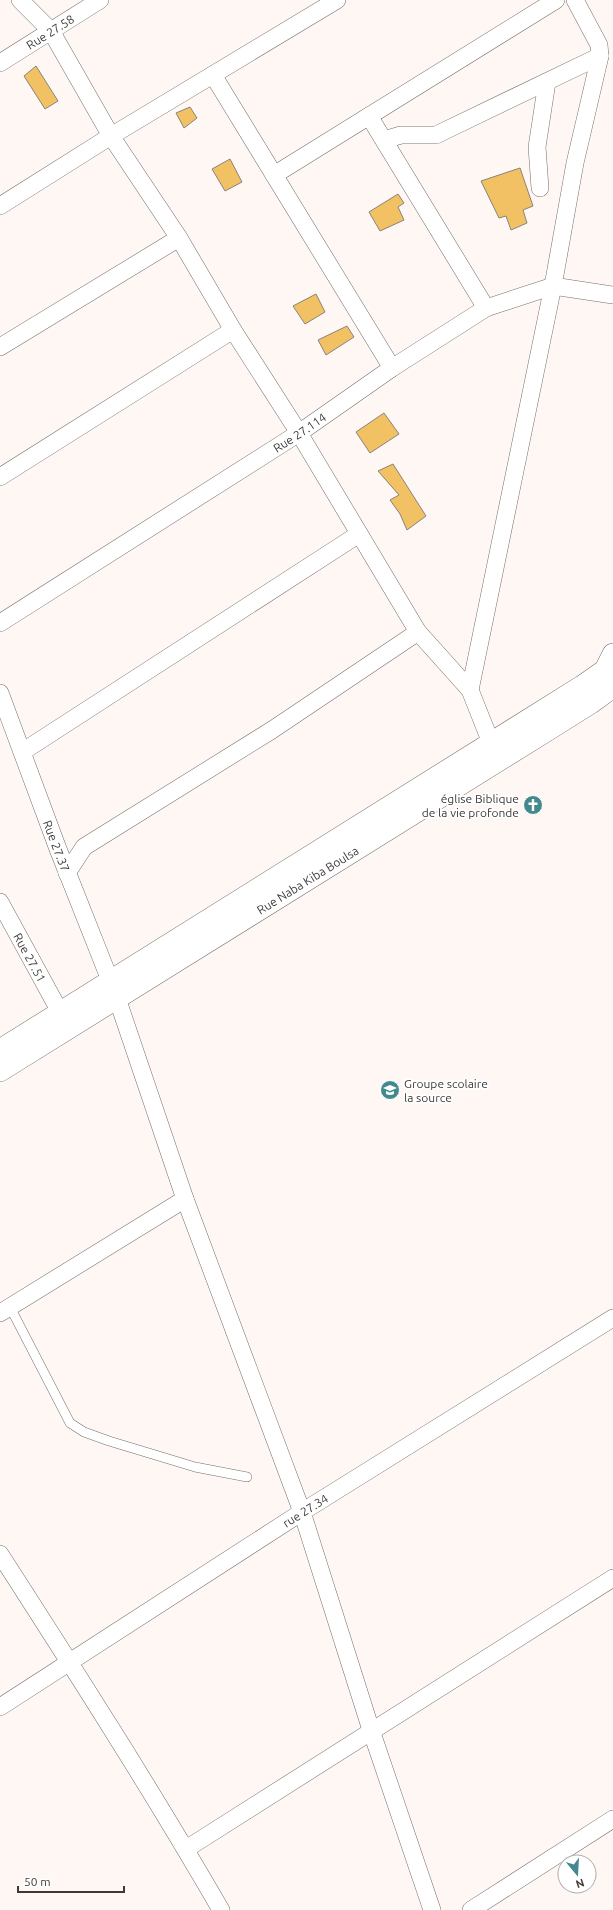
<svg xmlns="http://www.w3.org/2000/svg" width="613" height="1910" font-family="Ubuntu,sans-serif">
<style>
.building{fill:#f2c164;stroke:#87847e}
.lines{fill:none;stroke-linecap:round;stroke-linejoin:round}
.service-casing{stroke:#756f6c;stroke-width:10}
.minor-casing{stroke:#756f6c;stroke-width:18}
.tertiary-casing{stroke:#756f6c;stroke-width:22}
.service{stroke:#fff;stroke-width:9}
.minor{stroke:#fff;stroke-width:17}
.tertiary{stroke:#fff;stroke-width:21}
.labels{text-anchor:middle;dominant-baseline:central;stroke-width:3.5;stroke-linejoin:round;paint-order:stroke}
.street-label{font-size:12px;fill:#3d3a39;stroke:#fff}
.poi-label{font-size:12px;fill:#3d3a39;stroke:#fff;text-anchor:end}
</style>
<rect width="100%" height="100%" fill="#fef7f3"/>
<!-- building -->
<path class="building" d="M36,66L58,101L45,109L24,76Z
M190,107L197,118L184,128L176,113Z
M230,159L242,182L225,191L212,169Z
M520,168L533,206L523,210L527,223L511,230L506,216L499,218L481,181Z
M398,194L404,203L398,207L404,220L380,231L369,212Z
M316,294L325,312L305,324L293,306Z
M347,326L354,337L326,355L318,340Z
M384,413L399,434L370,453L356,432Z
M393,464L426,516L407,530L400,514L390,500L399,495L378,471Z"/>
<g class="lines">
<defs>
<path id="service" d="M10,1307L70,1423L84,1432L109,1441L195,1467L247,1477"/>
<g id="minor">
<path d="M20,0L51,31L111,136L179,238L233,330L299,433L418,632L470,690L491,743"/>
<path id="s1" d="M0,63L100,0"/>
<path d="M213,75L392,368"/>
<path d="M369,116L486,308"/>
<path d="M384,140L401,135H436L600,56"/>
<path d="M274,175L556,0"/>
<path d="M540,188L537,147L547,82"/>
<path d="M0,206L111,136L337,0"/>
<path d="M0,347L179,238"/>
<path d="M0,477L233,330"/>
<path id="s2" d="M0,623L299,433L392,368L486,308L553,286L613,295"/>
<path d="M470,690L553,286L575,163L600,56L599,45L575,0"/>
<path id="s3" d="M0,693L58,849L117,998L185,1199L302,1512L371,1730L432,1910"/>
<path d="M22,752L359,534"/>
<path d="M67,873L84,847L272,730L418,632"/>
<path id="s4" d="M0,902L60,1012"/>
<path d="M0,1313L185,1199"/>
<path d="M0,1554C76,1672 151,1789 221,1910"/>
<path id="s5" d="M0,1707L302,1512L613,1318"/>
<path d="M186,1849L613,1578"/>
<path d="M471,1910L613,1819"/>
</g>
<g id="tertiary">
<path d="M0,1050L582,686L605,670L613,654"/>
<path id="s6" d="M0,1071L548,730L591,703L613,687"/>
</g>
</defs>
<!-- service casing -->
<use href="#service" class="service-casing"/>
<!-- minor casing -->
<use href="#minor" class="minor-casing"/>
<!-- tertiary casing -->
<use href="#tertiary" class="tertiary-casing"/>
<!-- service -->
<use href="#service" class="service"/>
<!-- minor -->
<use href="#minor" class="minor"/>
<!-- tertiary -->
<use href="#tertiary" class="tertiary"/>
</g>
<!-- icons -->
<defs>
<symbol id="church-disc" viewBox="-11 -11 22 22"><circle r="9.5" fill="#428a8e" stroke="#fff"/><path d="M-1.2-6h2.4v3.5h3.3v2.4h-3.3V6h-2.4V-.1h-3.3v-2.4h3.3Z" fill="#fff"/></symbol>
<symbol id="school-disc" viewBox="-11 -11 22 22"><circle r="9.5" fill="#428a8e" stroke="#fff"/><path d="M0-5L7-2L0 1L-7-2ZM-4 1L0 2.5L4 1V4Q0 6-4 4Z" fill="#fff"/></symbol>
</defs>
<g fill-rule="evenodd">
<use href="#church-disc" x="522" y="794" width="22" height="22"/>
<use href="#school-disc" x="379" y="1079" width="22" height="22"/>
</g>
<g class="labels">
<!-- street labels -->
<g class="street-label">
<text stroke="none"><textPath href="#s1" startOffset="59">Rue 27.58</textPath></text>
<text stroke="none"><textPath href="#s2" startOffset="355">Rue 27.114</textPath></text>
<text stroke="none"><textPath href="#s3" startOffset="163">Rue 27.37</textPath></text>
<text stroke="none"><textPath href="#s6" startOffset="362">Rue Naba Kiba Boulsa</textPath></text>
<text stroke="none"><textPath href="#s4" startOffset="63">Rue 27.51</textPath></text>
<text stroke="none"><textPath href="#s5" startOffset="363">rue 27.34</textPath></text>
</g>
<!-- poi labels -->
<g class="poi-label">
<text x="519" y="798">église Biblique<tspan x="519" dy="14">de la vie profonde</tspan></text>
<text x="404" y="1083" text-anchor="start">Groupe scolaire<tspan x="404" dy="14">la source</tspan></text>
</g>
</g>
<!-- north arrow -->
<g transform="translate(577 1874) rotate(162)"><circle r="19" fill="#ffffff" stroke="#b1b0b0"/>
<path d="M0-3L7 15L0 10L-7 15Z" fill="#428a8e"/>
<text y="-6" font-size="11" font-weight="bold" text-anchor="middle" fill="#3d3a39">N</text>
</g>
<!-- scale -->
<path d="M18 1886v6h106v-6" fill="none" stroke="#3d3a39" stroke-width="2"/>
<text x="24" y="1886" font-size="12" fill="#3d3a39" stroke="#ffffff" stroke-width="3" paint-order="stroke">50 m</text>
</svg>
